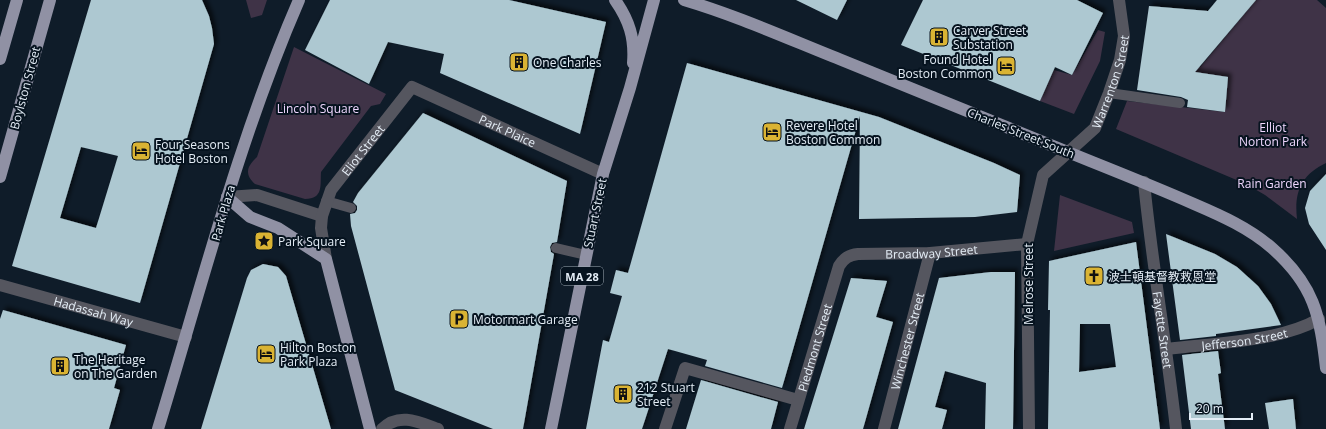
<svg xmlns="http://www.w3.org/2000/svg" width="1326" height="429" font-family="'Open Sans','Noto Sans SC',sans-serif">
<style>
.green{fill:#3f3347}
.building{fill:#adc8d1;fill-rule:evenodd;filter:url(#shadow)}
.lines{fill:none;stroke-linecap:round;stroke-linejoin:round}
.lane{stroke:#55565f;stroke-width:10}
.street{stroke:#55565f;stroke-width:12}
.primary{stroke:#9091a4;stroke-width:12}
.labels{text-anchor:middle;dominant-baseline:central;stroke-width:4;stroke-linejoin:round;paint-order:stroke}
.shield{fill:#06131f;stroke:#a1acb6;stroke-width:1}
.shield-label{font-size:11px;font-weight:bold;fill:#e4edf6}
.poi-label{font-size:12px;fill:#e4edf6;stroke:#06131f;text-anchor:start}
.street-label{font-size:12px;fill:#e4edf6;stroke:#06131f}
.park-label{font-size:12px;fill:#efd7fe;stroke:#06131f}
</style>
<defs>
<filter id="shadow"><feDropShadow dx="3.5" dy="-3.5" stdDeviation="2" flood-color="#0009"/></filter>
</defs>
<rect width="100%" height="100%" fill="#0f1c29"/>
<!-- green -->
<path class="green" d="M246,0H267L262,15L251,18Z
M1256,0H1317L1326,8V163C1301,175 1294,192 1297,219L1265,195L1246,184L1116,129L1127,101L1225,112L1228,77L1192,72L1201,66Z
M1098,30L1105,32L1100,61L1074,114L1040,101L1054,70L1072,75Z
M294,47L386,94L380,104L371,106L321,172C320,184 324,199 305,199L255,184C244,174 247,166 257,157Z
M1060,195L1132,222L1134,233L1054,251Z"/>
<!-- building -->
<path class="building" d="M91,0H202L209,16L212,28L214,44L140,303L12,266ZM81,147L118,156L96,228L60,218Z
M330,0H509L606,22L580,134L440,73L444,54L388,42L369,84L305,50Z
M796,0H847L837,20Z
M923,0H1077L1103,13L1072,75L1055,67L1040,101L901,45Z
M1217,0H1256L1195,72L1228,77L1225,112L1187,107L1188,100L1181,97L1137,90L1149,6L1208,11Z
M687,63L879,117L994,163L1020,175L1017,212L975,217L859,219L860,116L782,388L705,366L707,360L668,349L642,429H586L603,340L609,342L622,296L610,293L616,270L628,273Z
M423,113L567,181L557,242L552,243L550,247L551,252L554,254L523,429H493L395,390L351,226L350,214L355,213L357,210V206L353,202L358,193Z
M1326,174V250L1309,224L1305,208L1310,191Z
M1166,234L1215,254L1237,267L1258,286L1271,304L1281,325L1216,334V336L1180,340Z
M1136,242L1160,429H1048L1050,310H1048L1049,261ZM1080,324H1110L1116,367L1079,372Z
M263,264L278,267L286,276L331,429H201L247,278L251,270Z
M991,272H1015L1013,429H985L986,383L945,371L935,407L947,410L942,429H898L939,278Z
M851,278L887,281L876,317L893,322L863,429H804Z
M3,310L126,345L114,388L120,390L109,429H0V319Z
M1218,351L1221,373L1218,374L1225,429H1191L1182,355Z
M701,380L778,402L771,429H686Z
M1293,399L1296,429H1269L1265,403Z"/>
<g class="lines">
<!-- lane -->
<path class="lane" d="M1109,93L1180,103
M326,201L351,208
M556,248L586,255"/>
<!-- street -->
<g class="street">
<path id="s1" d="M1144,182C1152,265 1167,347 1176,429"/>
<path d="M227,197L257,195L322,216"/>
<path id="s2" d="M326,259L321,228L322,216L331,190L412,87L603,174"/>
<path id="s3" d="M0,285L186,337"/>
<path id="s4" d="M1167,349C1213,343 1279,342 1319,319"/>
<path d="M382,429C399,412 419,422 438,429"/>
<path d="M665,429L685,368L798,400"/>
<path id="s5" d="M790,429L839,266C844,258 849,255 858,254L930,253L1027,244"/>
<path id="s6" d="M884,429L930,253"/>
<path id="s7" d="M1029,429L1027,244L1043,175L1095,128L1109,93L1120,60L1124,36L1119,0"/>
</g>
<!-- primary -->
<path class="primary" d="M615,0C629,20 635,38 633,63
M684,0C738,16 791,40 844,61C926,94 1008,127 1090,161C1125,175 1160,189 1194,204C1222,216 1249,228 1272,248C1314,285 1320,315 1326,368
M0,59L17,0
M0,177L50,0
M227,197L250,217L278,228L326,259L370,429
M158,429C202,285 239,138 299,0
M551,429L603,174L630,88L654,0"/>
</g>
<!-- icons -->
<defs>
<symbol id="building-square" viewBox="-11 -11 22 22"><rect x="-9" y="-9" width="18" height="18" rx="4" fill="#dab333" stroke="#06131f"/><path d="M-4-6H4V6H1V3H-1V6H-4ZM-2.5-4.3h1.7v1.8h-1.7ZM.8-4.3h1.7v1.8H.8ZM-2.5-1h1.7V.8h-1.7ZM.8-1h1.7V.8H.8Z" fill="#111"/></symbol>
<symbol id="hotel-square" viewBox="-11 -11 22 22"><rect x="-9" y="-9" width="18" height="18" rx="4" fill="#dab333" stroke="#06131f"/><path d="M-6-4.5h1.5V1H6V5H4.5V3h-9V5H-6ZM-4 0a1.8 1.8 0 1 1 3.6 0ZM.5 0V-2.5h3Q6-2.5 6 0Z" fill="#111"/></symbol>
<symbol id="sight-square" viewBox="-11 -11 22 22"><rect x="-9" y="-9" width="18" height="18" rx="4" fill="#dab333" stroke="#06131f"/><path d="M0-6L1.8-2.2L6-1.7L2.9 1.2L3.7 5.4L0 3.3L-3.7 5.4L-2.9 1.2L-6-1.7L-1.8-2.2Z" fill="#111"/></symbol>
<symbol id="church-square" viewBox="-11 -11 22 22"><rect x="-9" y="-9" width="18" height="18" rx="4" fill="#dab333" stroke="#06131f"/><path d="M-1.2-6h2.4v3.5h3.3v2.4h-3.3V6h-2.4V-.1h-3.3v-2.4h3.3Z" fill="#111"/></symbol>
<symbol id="parking-square" viewBox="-11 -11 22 22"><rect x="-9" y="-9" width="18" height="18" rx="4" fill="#dab333" stroke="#06131f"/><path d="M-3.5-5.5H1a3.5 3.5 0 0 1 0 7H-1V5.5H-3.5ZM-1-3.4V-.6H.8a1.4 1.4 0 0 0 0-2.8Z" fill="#111"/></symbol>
</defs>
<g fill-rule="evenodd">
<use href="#building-square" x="928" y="26" width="22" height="22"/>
<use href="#building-square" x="508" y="51" width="22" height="22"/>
<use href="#hotel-square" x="995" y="55" width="22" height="22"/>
<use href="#hotel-square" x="761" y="121" width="22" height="22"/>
<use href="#hotel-square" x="130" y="140" width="22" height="22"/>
<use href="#sight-square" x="253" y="230" width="22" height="22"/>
<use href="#church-square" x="1083" y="265" width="22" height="22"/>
<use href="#parking-square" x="448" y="308" width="22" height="22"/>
<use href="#hotel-square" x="255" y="343" width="22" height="22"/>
<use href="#building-square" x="49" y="355" width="22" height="22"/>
<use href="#building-square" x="612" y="383" width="22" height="22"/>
</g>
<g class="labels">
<!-- shield labels -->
<rect class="shield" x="561" y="267" width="42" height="18" rx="3"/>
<g class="shield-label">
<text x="582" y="276">MA 28</text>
</g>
<!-- poi labels -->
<g class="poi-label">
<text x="953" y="30">Carver Street<tspan x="953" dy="14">Substation</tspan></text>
<text x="992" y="59" text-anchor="end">Found Hotel<tspan x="992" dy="14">Boston Common</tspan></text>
<text x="533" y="62">One Charles</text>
<text x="786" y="125">Revere Hotel<tspan x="786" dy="14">Boston Common</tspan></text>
<text x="155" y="144">Four Seasons<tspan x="155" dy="14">Hotel Boston</tspan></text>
<text x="278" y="241">Park Square</text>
<text x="1108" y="276">波士頓基督教救恩堂</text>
<text x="473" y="319">Motormart Garage</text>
<text x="280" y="347">Hilton Boston<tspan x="280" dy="14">Park Plaza</tspan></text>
<text x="74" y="359">The Heritage<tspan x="74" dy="14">on The Garden</tspan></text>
<text x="637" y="387">212 Stuart<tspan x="637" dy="14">Street</tspan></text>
</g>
<!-- street labels -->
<g class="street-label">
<text stroke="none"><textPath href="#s7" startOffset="375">Warrenton Street</textPath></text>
<text transform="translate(25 88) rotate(-75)">Boylston Street</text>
<text stroke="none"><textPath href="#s2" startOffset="307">Park Plaice</textPath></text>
<text transform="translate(1021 133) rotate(22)">Charles Street South</text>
<text stroke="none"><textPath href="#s2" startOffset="122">Eliot Street</textPath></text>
<text transform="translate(223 213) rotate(-74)">Park Plaza</text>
<text transform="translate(595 213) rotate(-78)">Stuart Street</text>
<text stroke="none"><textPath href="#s5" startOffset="267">Broadway Street</textPath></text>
<text transform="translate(1028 284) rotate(-90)">Melrose Street</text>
<text stroke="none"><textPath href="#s3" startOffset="97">Hadassah Way</textPath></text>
<text stroke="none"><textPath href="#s1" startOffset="149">Fayette Street</textPath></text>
<text stroke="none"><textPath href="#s4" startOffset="78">Jefferson Street</textPath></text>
<text stroke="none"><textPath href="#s6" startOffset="91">Winchester Street</textPath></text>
<text stroke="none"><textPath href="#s5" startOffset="85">Piedmont Street</textPath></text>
</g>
<!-- park labels -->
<g class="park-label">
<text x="318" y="108">Lincoln Square</text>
<text x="1273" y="127">Elliot<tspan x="1273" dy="14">Norton Park</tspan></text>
<text x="1272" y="183">Rain Garden</text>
</g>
</g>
<!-- scale -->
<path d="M1190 413v6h62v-6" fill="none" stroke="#e4edf6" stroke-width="2"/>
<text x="1196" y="413" font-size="12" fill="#e4edf6" stroke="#06131f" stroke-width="3" paint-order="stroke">20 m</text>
</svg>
